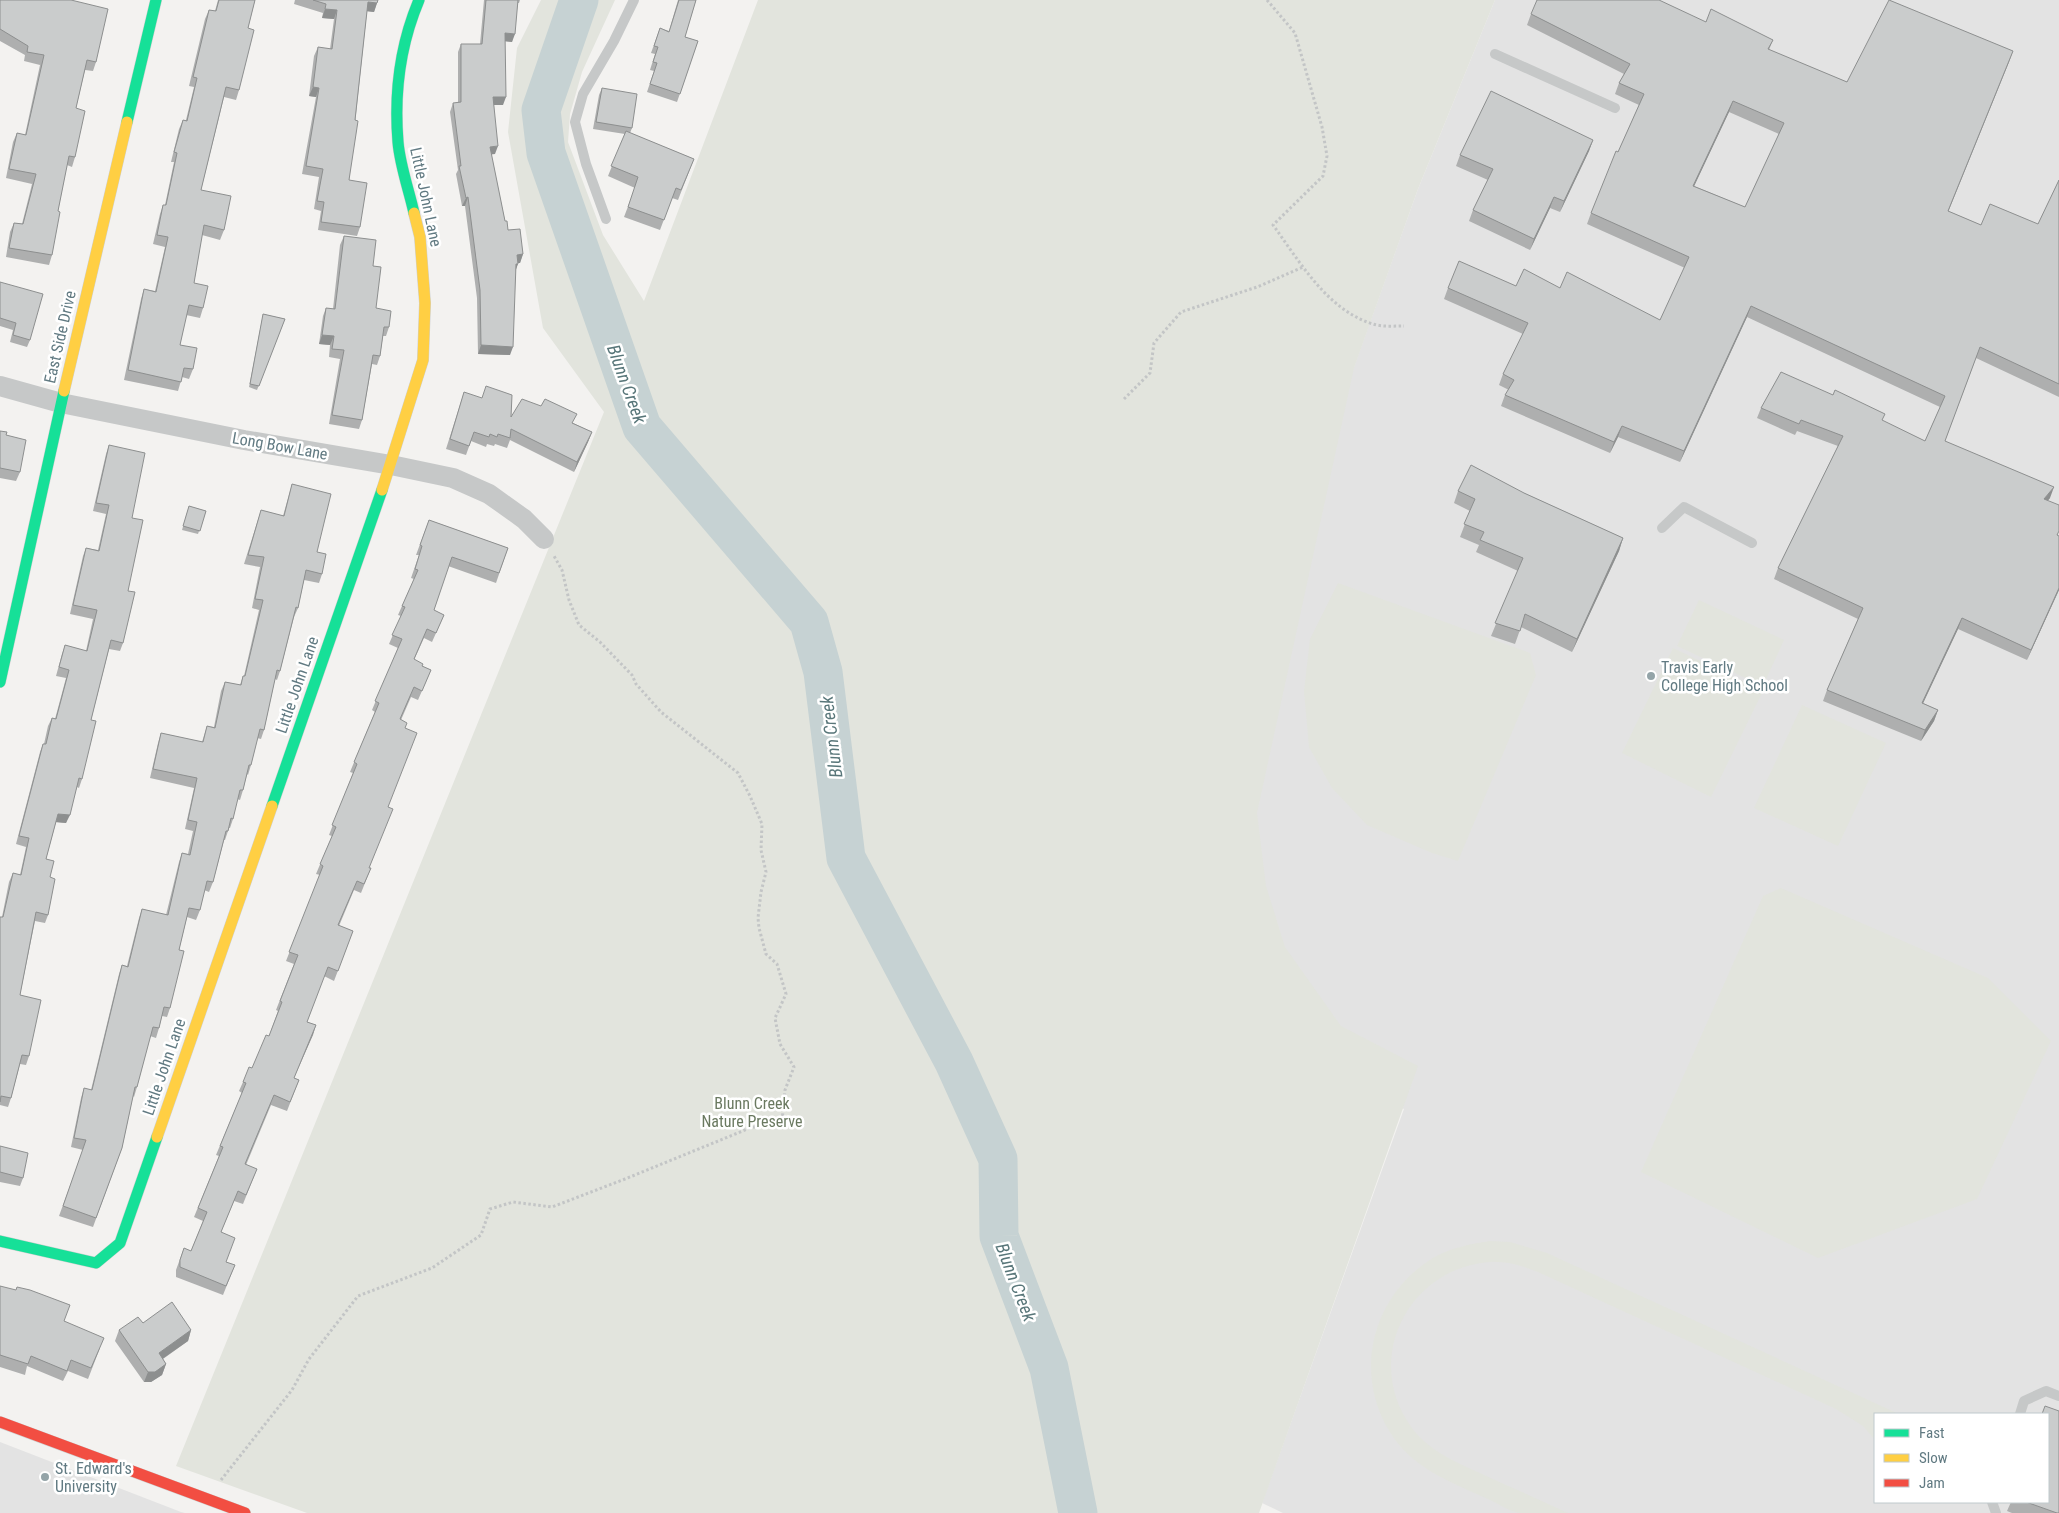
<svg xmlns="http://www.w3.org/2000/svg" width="2059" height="1513" font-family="'Roboto Condensed',sans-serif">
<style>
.built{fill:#e3e3e3;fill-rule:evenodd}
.green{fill:#e2e4dd}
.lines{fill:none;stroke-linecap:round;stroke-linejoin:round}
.river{stroke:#c6d2d3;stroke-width:39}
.fast-casing{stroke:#cfd0d0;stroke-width:12}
.slow-casing{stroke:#cfd0d0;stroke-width:12}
.jam-casing{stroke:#cfd0d0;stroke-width:12}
.path{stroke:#c3c5c6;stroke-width:3;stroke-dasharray:2.5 2.5;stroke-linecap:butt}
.lane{stroke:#c6c8c8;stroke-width:10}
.street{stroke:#c6c8c8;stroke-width:20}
.fast{stroke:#16e098;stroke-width:11}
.slow{stroke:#ffcf43;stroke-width:11}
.jam{stroke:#f24e42;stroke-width:11}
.wall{fill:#aeafaf;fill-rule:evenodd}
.shaded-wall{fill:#8d8f8f}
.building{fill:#cacccc;stroke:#8d8f8f;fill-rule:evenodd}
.poi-dot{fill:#94a4a8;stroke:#fff;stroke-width:2}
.labels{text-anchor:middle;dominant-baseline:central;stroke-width:5;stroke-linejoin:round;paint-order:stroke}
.street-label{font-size:16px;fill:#617a82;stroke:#fff}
.poi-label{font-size:16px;fill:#617a82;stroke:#fff;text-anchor:start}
.park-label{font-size:16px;fill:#6a7960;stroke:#fff}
.water-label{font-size:18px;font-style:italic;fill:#587679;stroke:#fff}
</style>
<rect width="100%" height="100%" fill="#f3f2f0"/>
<!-- built -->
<path class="built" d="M1495,0H2059V1513H1283L1262,1503L1404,1109L1132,984L1418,189ZM1875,1414H2048V1502H1875Z
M0,1442L181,1512L185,1513H0Z"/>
<!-- green -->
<path class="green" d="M541,0H615L582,72L570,114L568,142L603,235L644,301L758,0H1495L1418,189L1354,368L1257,813L1266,886L1285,947L1341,1026L1418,1066L1259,1513H307L176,1466L604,412L543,328L508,132L517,48Z
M1338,583L1530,653L1536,675L1458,861L1432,853L1367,825L1332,788L1309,747L1304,691L1310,639Z
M1699,600L1784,640L1763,686L1677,646Z
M1673,648L1763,691L1711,797L1622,753Z
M1802,705L1886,743L1838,846L1754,808Z
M1781,888L1988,978L2051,1041L1977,1199L1818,1258L1641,1172L1763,896Z
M1490,1241L1510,1242L1547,1253L1899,1414H1875V1440L1863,1426L1836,1409L1538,1272C1523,1266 1507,1261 1490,1262C1407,1268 1362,1361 1412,1428C1432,1455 1466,1466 1495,1480C1520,1491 1544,1502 1568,1513C1553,1513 1534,1513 1519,1513C1509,1511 1497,1503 1488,1499C1455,1484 1419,1471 1396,1441C1351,1381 1369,1297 1433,1258C1450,1248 1470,1244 1490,1241Z"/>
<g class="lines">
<!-- river -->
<path class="river" d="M579,0L541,110L546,153L642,427L809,622L823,672L846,858L954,1062L998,1159L999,1236L1049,1368L1078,1513"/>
<defs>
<path id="fast" d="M127,122L156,0
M414,213C409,190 400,166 398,142C394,93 400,45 419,0
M0,682L64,391
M272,806L382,490
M0,1241L96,1263L120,1243L157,1137"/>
<path id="slow" d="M64,391L127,122
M382,490L423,360L425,303L420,237L414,213
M157,1137L272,806"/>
<path id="jam" d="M0,1422L245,1513"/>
</defs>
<!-- fast casing -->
<use href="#fast" class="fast-casing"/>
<!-- slow casing -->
<use href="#slow" class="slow-casing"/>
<!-- jam casing -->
<use href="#jam" class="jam-casing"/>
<!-- path -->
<path class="path" d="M1267,0L1295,33L1322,127L1327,156L1323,176L1273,225C1300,262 1327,310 1373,324C1382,327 1394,326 1404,326
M1124,399L1150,373L1154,343L1181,312L1257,287L1303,267
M221,1480L292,1390L309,1359L358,1296L432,1268L481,1235L490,1209L513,1202L552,1207L625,1179L750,1128L782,1121L785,1090L794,1067L780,1044L775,1018L786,994L777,964L766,954L759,928L758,918L761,892L766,872L761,850L762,824L750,796L738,773L661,712L636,684L632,675L600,642L579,625L569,600L562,570L554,556"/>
<!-- lane -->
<path class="lane" d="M1495,54L1615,108
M606,219L586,164L575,122L583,94L614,41L634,0
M1662,528L1684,507L1752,543
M2020,1414L2024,1401L2046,1391L2059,1396
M1992,1502L1996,1513"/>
<!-- street -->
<path class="street" d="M0,386L61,403L244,440L391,465L453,478L489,494L524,519L544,539"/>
<!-- fast -->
<use href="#fast" class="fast"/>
<!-- slow -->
<use href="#slow" class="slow"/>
<!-- jam -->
<use href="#jam" class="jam"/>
</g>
<!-- wall -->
<path class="wall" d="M0,0L96,62L93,71L85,70L76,108L75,157L72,167L67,165L58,211L52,255L49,265L6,257L10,232L14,223L22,224L32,184L6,178L13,142L17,133L25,135L40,65L24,61L25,55L0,41Z
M218,0H255L248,28L239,90L236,100L224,97L201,190L224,230L220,240L202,235L194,283L203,308L200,318L186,315L180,345L193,369L189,379L182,377L178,391L124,380L141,299L144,289L155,291L165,247L153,244L160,214L163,205H165L174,162H171L179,129L183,120H186L194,87L189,86L205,19L209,10L215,11Z
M295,0H378L374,12L367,11L349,180L360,227L357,236L318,230L321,211L314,209L319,177L302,174L316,97L309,96L314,56L318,47L330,49L334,19L322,18L323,13L294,4Z
M484,0H520L519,3H518L512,42L505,41L503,105H494L495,154H491L505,221L508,230L523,254L520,263H518L515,272L510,355L478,354L477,298L465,206H462L456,174L458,170L450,112L453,103H458V52L461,44H480Z
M678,0H696L685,37L698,41L677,102L647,92L654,71L650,70L655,54L651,53L660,28L669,31Z
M1531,14L1706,22L1773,40L1769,50L1847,82L2013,51L1948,211L1981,225L2038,224L2059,180V397L1976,358L1945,441L2050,498L2048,500L2058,535L2059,590L2027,660L1958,629L1923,703L1938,710L1934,721L1921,741L1823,701L1827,690L1858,619L1774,579L1778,568L1838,446L1797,431L1795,435L1757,418L1761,408L1882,421L1925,441L1940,407L1747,317L1680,462L1618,437L1610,453L1501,406L1505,395L1509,390L1499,385L1503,374L1523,334L1444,299L1448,288L1516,286L1560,288L1660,320L1685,268L1587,224L1591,213L1639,105L1615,94L1619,83L1624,74L1527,25ZM1729,112L1779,134L1745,207L1694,186Z
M602,88L632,128L630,133L694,159L678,200L672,198L660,230L624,217L635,188L608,176L625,134L593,129L599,95Z
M1593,140L1589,151L1560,212L1550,208L1530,250L1469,221L1473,210L1488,180L1456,166L1460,155Z
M344,236L373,266L376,308L389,327L386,336H383L380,356L377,365L372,364L362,420L359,429L329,424L340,359L329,357L330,345L319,344L323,316L326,308L333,309L340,245Z
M0,282L30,340L27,347L10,342L13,330L0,326Z
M263,314L285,319L257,390L249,387Z
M464,392L511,417L573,423L592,432L588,442L574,472L510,440L507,448L495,444L494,446L487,444L486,447L471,441L466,455L446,449Z
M0,431L6,435L20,472L16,481L0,478Z
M109,445L132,518L128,591L123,643L120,651L109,649L91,720L82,779L79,788L77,787L66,823L56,822L46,859L50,877L48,915L45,923L35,921L20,995L29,1056L26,1065L20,1064L11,1098L8,1107L0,1105V917H2L9,882L13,873L20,875L26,847L16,844L40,752L43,744H44L48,726L52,718L55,719L66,678L56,676L62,654L65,645L86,651L93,619L70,614L83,556L86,548L98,550L106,514L93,511L106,454Z
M292,484L317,552L322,574L319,583L304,580L298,608L294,617L280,671L277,680L275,679L264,730L261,739L257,738L251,765L248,775L247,774L243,790L240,800L237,799L233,819L230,828H229L225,840H224L213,882L209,892L204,890L200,910L196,920L187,917L179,950L170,1008L167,1017L162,1016L159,1028L156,1038L150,1036L137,1087L134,1097L133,1096L122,1148L93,1227L59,1216L83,1150L71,1147L81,1098L84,1088L91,1090L119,974L122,965L127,966L139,918L142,909L166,915L179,862L182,853L188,854L193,831L185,829L194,788L150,778L158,743L161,733L202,742L207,726L214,727L221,691L225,682L240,685L243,676H244L259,610L252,608L260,567L244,564L261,510L283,516Z
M1458,491L1524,493L1623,538L1619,551L1572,652L1521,627L1515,644L1491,636L1518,571L1476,552L1479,545L1460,537L1470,511L1454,503Z
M189,506L206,511L198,534L182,530Z
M429,520L508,548L496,583L448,566L434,610L444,615L432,642L424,638L414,660L422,666L431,670L418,700L411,697L401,720L405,728L388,807L369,868H371L361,893L354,890L339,926L353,931L334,981L324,976L307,1022L316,1025L294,1078L299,1080L287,1111L271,1105L246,1165L257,1169L243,1204L234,1201L221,1232L226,1262L235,1265L223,1295L176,1277V1270L184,1248L191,1251L203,1221L194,1217L219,1156L216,1155L242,1093L239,1091L243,1082L252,1068L269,1036L278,1011L276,1010L294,964L286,961L320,875L316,874L332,836L329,835L353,773L350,772L375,712L372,710L398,648L389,644L401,616L398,615L414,579L411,578L419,555H416Z
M0,1146L23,1178L20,1186L0,1182Z
M0,1286L64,1321L100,1348L88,1379L68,1371L63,1381L27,1366L25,1375L0,1367Z
M143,1323L191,1330L188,1341L163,1359L166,1364L162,1375L151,1382H144L115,1341L119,1330Z
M2011,1502H2048L2059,1513H2012L2007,1511Z"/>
<!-- shaded-wall -->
<path class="shaded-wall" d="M368,2L377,3L374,12L365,11Z
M325,9L337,10L334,19L322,18Z
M505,33L515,34L512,42L502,41Z
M2013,51L2009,62L1944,222L1948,211Z
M313,87L319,88L316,97L309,96Z
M493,97H506L503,105H490Z
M1733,101L1729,112L1689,197L1693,186Z
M1593,140L1589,151L1560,212L1564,201Z
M498,146L495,154L487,155L490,147Z
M468,197L465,206H462L466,198Z
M1554,197L1550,208L1530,250L1534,239Z
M523,254L520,263H514L517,255Z
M516,264H518L515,272Z
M1751,306L1747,317L1680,462L1684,451Z
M322,335L334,336L330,345L319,344Z
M481,345L513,347L510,355L478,354Z
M1622,426L1618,437L1610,453L1614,442Z
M592,432L588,442L574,472L577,462Z
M2054,487L2050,498L2040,510L2044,499Z
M1623,538L1619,551L1572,652L1577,639Z
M2059,588V590L2027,660L2031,650Z
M1962,618L1958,629L1918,714L1922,703Z
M1938,710L1934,721L1921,741L1925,730Z
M58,814L70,815L66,823L55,822Z
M316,1025L313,1035L290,1087L294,1078Z
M191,1330L188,1341L155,1364L159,1353Z
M166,1364L162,1375L151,1382H144L148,1372Z"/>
<!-- building -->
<path class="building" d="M0,0H71L108,9L96,62L87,60L76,108L85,111L75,157L69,156L58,211L60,212L52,255L9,248L14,223L23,224L36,174L9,169L17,133L26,135L44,55L27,52L28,46L0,29Z
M219,0H255L248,28L254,30L239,90L226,87L201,190L231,196L224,230L204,225L194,283L208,286L203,308L189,305L180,345L197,348L193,369L184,368L181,382L128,370L144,289L156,292L168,237L157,235L163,205H166L177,153L174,152L183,120L187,121L197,78L193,77L209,10L216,11Z
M313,0H378L377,3L368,2L355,120L358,121L349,180L367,183L360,227L321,222L324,202L317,201L323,169L306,166L319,88L313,87L318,47L332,49L337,10L325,9L326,4Z
M486,0H518L515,34L505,33L506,97H493L498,146L490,147L505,221H507L508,230L520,229L523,254L517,255L518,264H516L513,347L481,345L480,290L468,197L466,198L459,166H461L453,103L461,102V44H482Z
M679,0H696L685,37L698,41L680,94L650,84L657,63L653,62L658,47L654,46L660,28L669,32Z
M1537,0H1659L1706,22L1711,9L1773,40L1768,49L1847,82L1889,0L2013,51L1948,211L1981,225L1990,204L2038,224L2059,180V384L1980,347L1945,441L2054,487L2044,499L2059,505V531L2057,535L2059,536V588L2031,650L1962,618L1922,703L1938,710L1925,730L1827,690L1863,608L1778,568L1843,436L1801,420L1799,424L1761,408L1781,372L1833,395L1835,390L1885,414L1882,420L1925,441L1945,396L1751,306L1684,451L1622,426L1614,442L1505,395L1514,380L1503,374L1528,323L1448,288L1459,261L1516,286L1524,269L1560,288L1567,272L1660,320L1689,257L1591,213L1616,151L1618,152L1644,94L1619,83L1630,64L1531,14ZM1733,101L1784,123L1745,207L1693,186Z
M602,88L637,94L632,128L596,122Z
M1491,91L1593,140L1564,201L1554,197L1534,239L1473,210L1493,169L1460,155Z
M626,131L694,159L681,190L676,188L664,220L628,207L638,177L611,166Z
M344,236L376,240L373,266L381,267L376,308L391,311L389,327H384L380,356L373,355L362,420L332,415L344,350L332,349L334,336L322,335L326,308L335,309Z
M0,282L43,294L30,340L13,335L16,323L0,318Z
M263,314L285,319L259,386L250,384Z
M486,386L512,395L511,417L522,399L541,406L545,399L577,414L572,423L592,432L577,462L511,429L510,438L498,434L497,437L490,434L489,437L474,432L469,446L450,439L464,392L482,398Z
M0,431L7,432L6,435L26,440L20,472L0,468Z
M109,445L145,453L132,518L143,520L128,591L135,592L123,643L111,640L91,720L96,721L82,779L79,778L70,815L58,814L46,859L54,861L50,877L55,879L48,915L36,912L20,995L41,1000L29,1056L22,1055L11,1098L1,1096L0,1102V917H3L13,873L21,875L29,838L19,836L43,744H46L52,718L56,719L69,670L59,667L65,645L87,651L97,610L73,605L86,548L99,551L109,505L96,503Z
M1471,465L1524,493L1623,538L1577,639L1525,614L1520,631L1495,623L1523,558L1480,540L1484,532L1464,524L1475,499L1458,491Z
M292,484L331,494L317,552L326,554L322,574L306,570L298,608L296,607L280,671L277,670L264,730L260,729L251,765H249L243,790H240L233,819L231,818L228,831H226L213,882L207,881L200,910L189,908L179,950L184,951L170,1008L164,1007L159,1028L153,1027L137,1087H135L122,1148L96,1218L63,1206L86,1140L74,1138L84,1088L92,1090L122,965L128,967L142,909L168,915L182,853L190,855L197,822L188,820L197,778L153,769L161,733L203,742L207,726L215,728L225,682L241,685L243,676H245L263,600L255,599L264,557L248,555L261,510L284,516Z
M189,506L206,511L200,531L183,526Z
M429,520L508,548L499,573L452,557L434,610L444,615L436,633L427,629L414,659L423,664L422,666L431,670L422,691L414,687L400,719L407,723L405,728L417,733L388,807L393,809L369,868H371L364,884L357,881L338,925L353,931L338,971L328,967L307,1022L316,1025L294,1078L299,1080L290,1102L274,1095L245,1164L257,1169L246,1195L238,1191L221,1232L235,1238L226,1262L235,1265L226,1286L180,1267V1260L184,1248L191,1251L207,1212L198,1208L223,1147L220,1146L246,1083L243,1082L249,1067L252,1068L266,1035L269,1036L282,1002L280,1001L298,955L289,952L323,866L320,864L336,827L332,825L357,764L354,762L379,703L375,701L402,639L392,635L405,607L402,606L418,570L415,569L422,546L420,545Z
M0,1146L28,1153L23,1178L0,1172Z
M0,1286L16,1290L17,1287L30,1290L70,1305L64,1321L104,1338L91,1368L71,1360L67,1371L31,1356L28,1364L0,1355Z
M172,1302L191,1330L159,1353L166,1364L155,1372H148L119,1330L138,1317L143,1323Z
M2045,1406L2059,1411V1513H2057L2026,1502H2048V1414H2042Z"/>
<!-- markers -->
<g class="poi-dot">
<circle cx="1651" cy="676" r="5"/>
<circle cx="45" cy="1477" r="5"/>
</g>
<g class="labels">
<!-- street labels -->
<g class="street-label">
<text transform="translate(426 197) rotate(78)">Little John Lane</text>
<text transform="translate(60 337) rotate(-77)">East Side Drive</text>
<text transform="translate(280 446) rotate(10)">Long Bow Lane</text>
<text transform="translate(297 685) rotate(-71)">Little John Lane</text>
<text transform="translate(164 1067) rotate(-71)">Little John Lane</text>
</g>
<!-- poi labels -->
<g class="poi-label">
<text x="1661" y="667">Travis Early<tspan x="1661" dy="18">College High School</tspan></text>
<text x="55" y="1468">St. Edward's<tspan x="55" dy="18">University</tspan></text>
</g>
<!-- park labels -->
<g class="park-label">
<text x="752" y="1103">Blunn Creek<tspan x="752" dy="18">Nature Preserve</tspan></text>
</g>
<!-- water labels -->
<g class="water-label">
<text transform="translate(627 384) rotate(70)">Blunn Creek</text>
<text transform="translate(831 737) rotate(-97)">Blunn Creek</text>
<text transform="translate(1016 1282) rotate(69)">Blunn Creek</text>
</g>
</g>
<!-- legend -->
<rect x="1874" y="1413" width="175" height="90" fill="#ffffff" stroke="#c0cacd"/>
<rect x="1884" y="1429" width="25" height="8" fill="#16e098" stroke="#c0cacd"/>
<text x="1919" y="1438" font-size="15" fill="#617a82">Fast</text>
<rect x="1884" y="1454" width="25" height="8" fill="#ffcf43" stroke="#c0cacd"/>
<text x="1919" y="1463" font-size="15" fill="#617a82">Slow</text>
<rect x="1884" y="1479" width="25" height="8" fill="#f24e42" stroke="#c0cacd"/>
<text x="1919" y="1488" font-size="15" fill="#617a82">Jam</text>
</svg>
